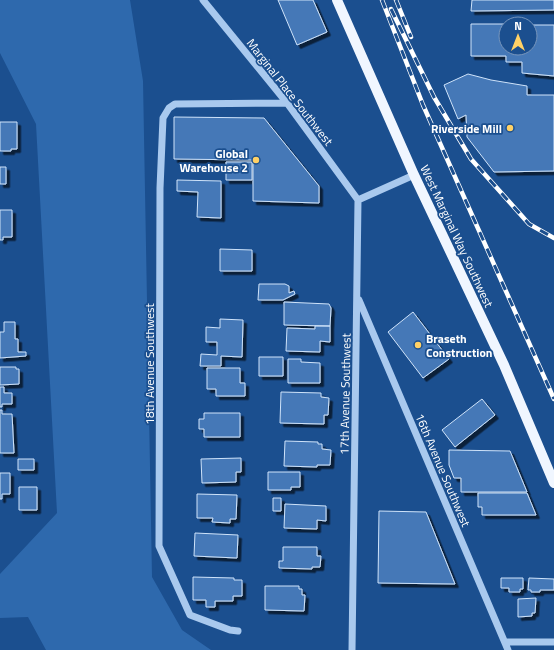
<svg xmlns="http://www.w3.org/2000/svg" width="554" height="650" font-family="'Titillium Web',sans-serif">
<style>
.green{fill:#2e69ad}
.building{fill:#4478b7;stroke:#cfe3fa;filter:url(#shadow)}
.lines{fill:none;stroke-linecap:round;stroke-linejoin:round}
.minor{stroke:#a9c9ee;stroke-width:7}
.major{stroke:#f0f6ff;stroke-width:10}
.rail-casing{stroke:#fff;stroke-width:4.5}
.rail{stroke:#1b4f8f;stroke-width:3;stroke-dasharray:9;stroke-linecap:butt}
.poi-dot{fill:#ffd166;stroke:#1b4f8f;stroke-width:1.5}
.labels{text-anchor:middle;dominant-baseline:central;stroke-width:3.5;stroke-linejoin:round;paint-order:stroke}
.street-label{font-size:12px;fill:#fff;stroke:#1b4f8f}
.poi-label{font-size:12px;font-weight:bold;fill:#fff;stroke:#1b4f8f;text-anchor:end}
</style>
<defs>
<filter id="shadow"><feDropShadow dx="3.5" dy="3.5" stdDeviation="0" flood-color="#0009"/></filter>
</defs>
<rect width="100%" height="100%" fill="#1b4f8f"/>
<!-- green -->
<path class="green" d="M0,0H130L143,81L152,577L182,630L211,650H46L28,617L0,618V574L57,513L36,124L0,53Z"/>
<!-- building -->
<path class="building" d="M278,0H313L327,32L297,45Z
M472,0H554V10L471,11Z
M471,24H506V48H530V25H554V76L522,73V62H506V56H471Z
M468,74L491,80L527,86V95H554V171L494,172L467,137L466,115L458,119L444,85Z
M174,117L264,118L319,186V203L253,201V160L174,159Z
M0,122H17V149H11V151H0Z
M226,162H252V180H226Z
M0,167H6V184H0Z
M177,180L221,181V218L197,217L198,192L177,191Z
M0,210H12V237H3V240H0Z
M220,249L252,250V271H220Z
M259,284H285L289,286V293L294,291L295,294L283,300H258Z
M284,302L329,304L331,308L330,326L284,325Z
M413,312L449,359L423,378L388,332Z
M220,319L243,320L242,357L221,356V366H200L201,354L217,355V342H206V327L220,328Z
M4,322H15V339H18V352H26V356L0,358V332H4Z
M315,326H330V342L320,341V352L286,351L287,328L315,329Z
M259,357H283V376H259Z
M288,359H301V362L320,363V383H288Z
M0,367H16V369H19V384L0,385Z
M207,368H240V383H245V396H216V389H207Z
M0,387H4V393H12V404H2V407H0Z
M281,392L321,393V397L329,398L328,415H324V424L280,423Z
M482,399L495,415L455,447L442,430Z
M0,410H2V414H12L14,453H0Z
M204,413H240V437H204V429H199V419H204Z
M285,441L318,442V444H322V449L331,450L330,465H317V467L284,466Z
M449,450L510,451L527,492H461V478H454L449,465Z
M241,458V472H236V482L202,483L201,459Z
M18,459H34V470H18Z
M268,472H300V487H291V490H268Z
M0,473H10V494H2V499H0Z
M19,487H37V510H19Z
M478,493H527L536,515H482V507H478Z
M197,494L237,495L236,519H230V523L212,522L213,518H197Z
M273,498H281V511H273Z
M285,504L326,506V521L317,520V529L284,528Z
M379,511L426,512L455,584L378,583Z
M195,533L238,535L237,558L194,556Z
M283,547H317V556H321L320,567H312V569L279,568V561H283Z
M193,577L234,578V580H242V596H233V601H215V607H206V600H193Z
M501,578H523V589H520V592H509V588H501Z
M529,578L554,579V590H540V592H531V590H528Z
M265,586H299V589H302V595H305L304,611L265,610Z
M536,598L535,613H532V616L518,617V599Z"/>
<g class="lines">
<!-- minor -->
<path class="minor" d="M203,0L287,103L358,200
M358,200L414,175
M359,300L508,650
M238,631L230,630L190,615L159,546L160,188L163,118L169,108L175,104L287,103
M505,642H554
M352,650L358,200"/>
<!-- major -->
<path class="major" d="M337,0L414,175L504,365L554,483"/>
<defs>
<path id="rail" d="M382,0L423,105L554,399
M396,0L411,37
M391,9L434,97L471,159L529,224L554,238"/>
</defs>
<!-- rail casing -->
<use href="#rail" class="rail-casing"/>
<!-- rail -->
<use href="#rail" class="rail"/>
</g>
<!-- markers -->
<g class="poi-dot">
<circle cx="510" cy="128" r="4"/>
<circle cx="256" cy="160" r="4"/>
<circle cx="418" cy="345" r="4"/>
</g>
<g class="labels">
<!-- street labels -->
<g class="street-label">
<text transform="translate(290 92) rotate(52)">Marginal Place Southwest</text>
<text transform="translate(457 236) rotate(65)">West Marginal Way Southwest</text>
<text transform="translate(149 364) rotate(-90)">18th Avenue Southwest</text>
<text transform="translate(345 394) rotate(-89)">17th Avenue Southwest</text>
<text transform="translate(443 470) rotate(67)">16th Avenue Southwest</text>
</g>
<!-- poi labels -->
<g class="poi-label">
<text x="502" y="128">Riverside Mill</text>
<text x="248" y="153">Global<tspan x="248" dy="14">Warehouse 2</tspan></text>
<text x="426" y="338" text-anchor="start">Braseth<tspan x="426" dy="14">Construction</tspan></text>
</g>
</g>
<!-- north arrow -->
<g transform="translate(518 36)"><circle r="19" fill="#1b4f8f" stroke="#7695bc"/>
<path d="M0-3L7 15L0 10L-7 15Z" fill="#ffd166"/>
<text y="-6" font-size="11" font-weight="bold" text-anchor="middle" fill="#ffffff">N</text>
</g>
</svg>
